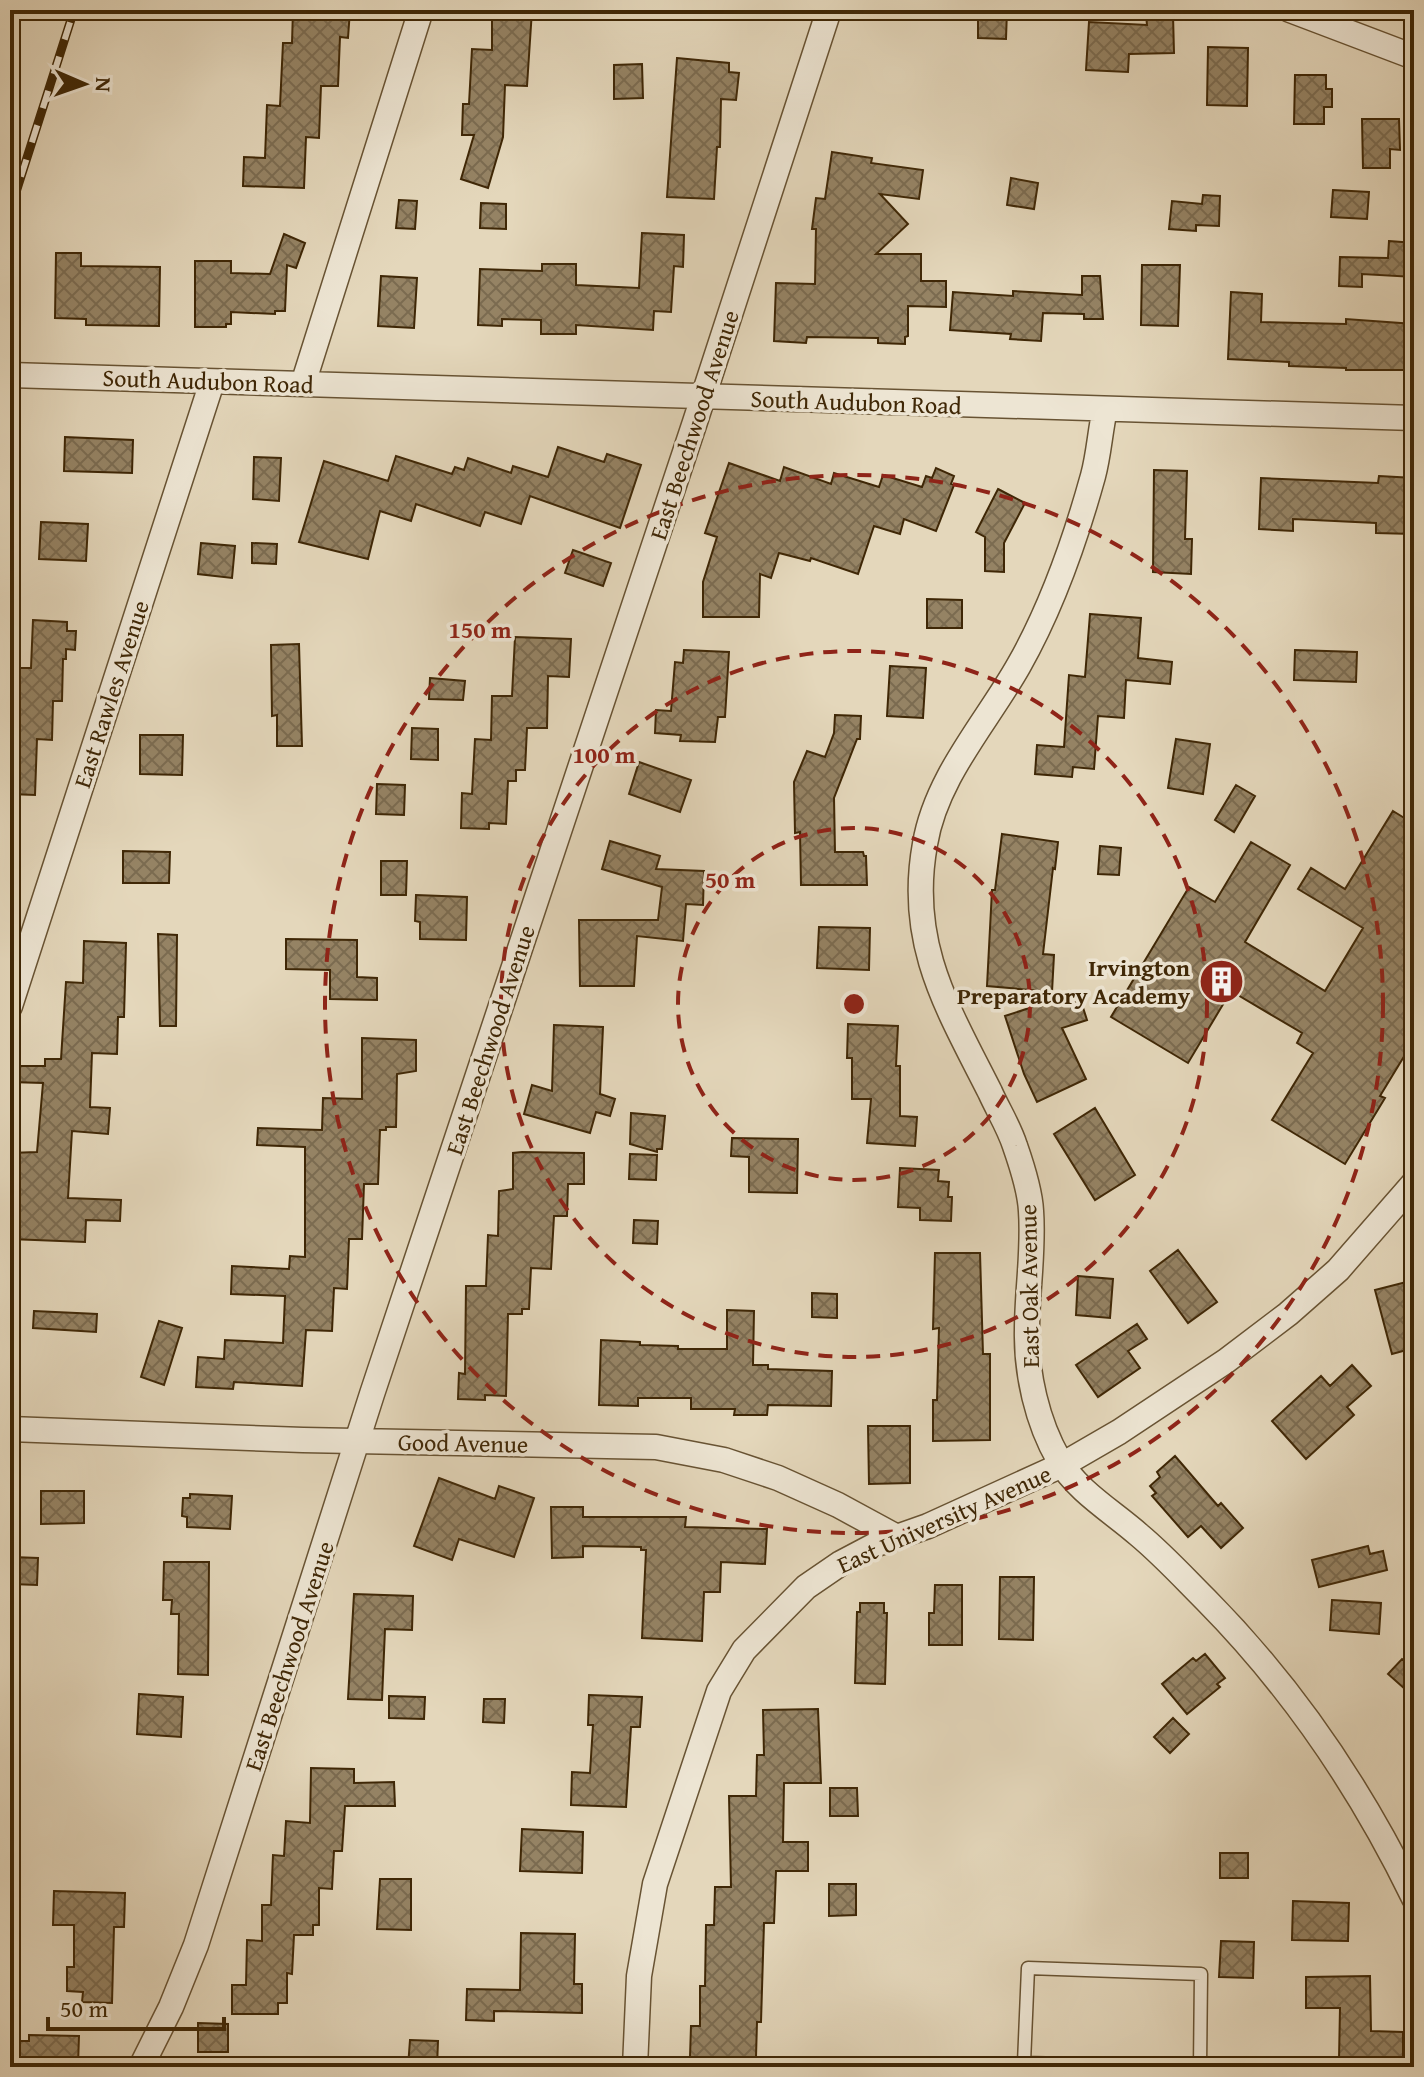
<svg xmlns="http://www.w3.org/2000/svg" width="1424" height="2077" font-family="'Gentium Book Plus',serif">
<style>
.building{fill:url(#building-cross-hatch);stroke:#3f2706;stroke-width:2}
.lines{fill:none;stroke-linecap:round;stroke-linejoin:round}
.lane-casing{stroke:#685333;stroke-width:15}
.street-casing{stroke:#685333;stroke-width:27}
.lane{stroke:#ede5d3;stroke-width:12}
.street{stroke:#ede5d3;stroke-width:24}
.rail-casing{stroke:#3f2706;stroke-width:9}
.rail{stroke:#ede5d3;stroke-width:6;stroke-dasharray:18;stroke-linecap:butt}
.ring{fill:none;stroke:#8f2418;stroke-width:4;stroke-dasharray:14 10}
.labels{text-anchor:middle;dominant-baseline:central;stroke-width:7;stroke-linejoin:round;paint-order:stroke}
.street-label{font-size:24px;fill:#3f2706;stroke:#ede5d3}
.poi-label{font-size:24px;font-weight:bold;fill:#3f2706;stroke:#ede5d3;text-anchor:end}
.centre{fill:#8f2418;stroke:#ede5d3;stroke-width:4}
.ring-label{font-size:24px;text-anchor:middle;font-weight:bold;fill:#8f2418;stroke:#ede5d3;stroke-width:7;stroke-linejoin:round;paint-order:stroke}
</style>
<defs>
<pattern id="building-cross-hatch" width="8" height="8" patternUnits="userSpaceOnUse" patternTransform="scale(2)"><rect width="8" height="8" fill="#958364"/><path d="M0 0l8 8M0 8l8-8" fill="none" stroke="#7b6b50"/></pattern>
</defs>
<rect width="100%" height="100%" fill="#e4d7bb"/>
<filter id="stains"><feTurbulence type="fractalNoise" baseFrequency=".0025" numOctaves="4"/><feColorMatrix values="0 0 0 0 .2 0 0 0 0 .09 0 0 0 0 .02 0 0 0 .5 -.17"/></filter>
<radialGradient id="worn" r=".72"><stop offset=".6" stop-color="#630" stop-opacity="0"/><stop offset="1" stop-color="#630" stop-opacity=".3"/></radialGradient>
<!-- building -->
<path class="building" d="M293,10H350L348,38L340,37L338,86H321L319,138L306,137L304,188L243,186L244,157L265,158L267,105L280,106L283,43H292Z
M492,10H532L527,86L505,85L503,137L488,188L461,179L474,135H462L463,104H469L472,49L492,50Z
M978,10H1007L1006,39L978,38Z
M1146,15H1173L1174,53L1129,54L1128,72L1086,70L1089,22L1147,25Z
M1208,47L1248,48L1247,106L1207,105Z
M677,58L729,63V72L739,73L736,100L721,99L720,147H717L714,199L667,197Z
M642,64L643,98L614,99V65Z
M1295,75H1326V89H1332V107H1324V124H1294Z
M1362,119H1399L1400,150L1390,149V168H1363Z
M832,152L872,158L871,163L923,170L919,199L880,194L908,224L876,254H921V281H946V307L908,306V336L905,337V344L878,343V338L807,337L806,343L774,341L776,283L815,284L816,229H812L816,198L825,199Z
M1011,178L1038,183L1034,209L1007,205Z
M1333,190L1369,192L1367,219L1331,217Z
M1203,195L1220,196L1219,226L1196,225V231L1169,229L1172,201L1202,204Z
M399,200L417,201L415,229L396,228Z
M481,203L506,204V229L480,228Z
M642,233L684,235L683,267L674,266L671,312L654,311L653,330L576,325V334H541V320L502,319V326L478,325L480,269L542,271V264H576V285L639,288Z
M284,234L305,243L296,268L287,265L285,311H275V314L231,312V324H226V327H195V261H231V273L270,274Z
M1389,241L1414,243V277L1362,274V287L1339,286L1340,257L1388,258Z
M56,253H81V266L160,267L159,326L86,325V319L55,318Z
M1142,265H1180L1178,326L1141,325Z
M381,276L417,278L414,328L378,326Z
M1082,276H1100L1103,319H1084V314L1043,313L1041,341L1010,339L1011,334L950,330L953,292L1013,296V291L1082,295Z
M1231,292L1262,294L1261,322L1346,324V319L1414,324V370H1346V368L1289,366V362L1228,359Z
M65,437L133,440L132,473L64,471Z
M558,447L604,462L607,454L641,465L620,528L530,496L521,524L485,512L480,526L416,504L411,521L380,511L368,559L299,542L324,461L388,481L396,456L452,474L455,467L464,470L468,458L511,473L513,466L548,477Z
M254,457L281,458L279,501L253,499Z
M729,463L780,481L784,467L831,484L834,473L879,487L883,475L922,487L926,476L932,478L936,468L954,476L951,484L954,485L936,531L904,519L900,534L874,526L858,574L811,558L810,561L779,553L771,578L760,574L759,617H703V582L717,537L705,533Z
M1154,470L1187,471L1185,539H1192L1191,574L1153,572Z
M1379,476L1414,478L1413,534L1376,533V523L1293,519V531L1259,529L1261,478L1378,483Z
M998,489L1025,503L1004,543V572L985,571V537L976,532Z
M41,522L88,524L86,561L39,559Z
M201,543L235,546L232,578L198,574Z
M252,543L277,544L276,564L252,563Z
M573,550L611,563L603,586L565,573Z
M927,599L962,600V628H927Z
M1090,614L1141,618L1138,658L1172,662L1170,684L1126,680L1124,718L1098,716L1094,769L1073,767L1072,777L1035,774L1037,745L1064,747L1069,675L1085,677Z
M33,620L67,622V631H76L75,650L66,649V659H63L62,701H53L52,740L37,739L35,795L10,794V668H31Z
M515,637L571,639L569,677L548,676L547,728H527L525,770H516V781H508L506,824L489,823V829L461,828L462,793L472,794L475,739L491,740L492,696H512Z
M299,644L302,746H277V715L272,716L271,645Z
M684,650L729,652L725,717H718L715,742L680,741L681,735L655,733L656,710L671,711L675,662L683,663Z
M1295,650L1357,652L1356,682L1294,680Z
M890,666L926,668L923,718L887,716Z
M430,678L465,681L463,700L429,699Z
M835,715L861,716L860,739H857L834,798L835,852H863L864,856H866L867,885H801L800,832L795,833L794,782L807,751L825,757L834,733Z
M412,728L438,729V760L411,759Z
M140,735H183L182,775L140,774Z
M1176,739L1210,744L1203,794L1168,788Z
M639,762L691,780L680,812L629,794Z
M377,784L405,785L404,815L376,814Z
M1236,785L1255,796L1234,832L1215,820Z
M1393,811L1414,824V1040L1380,1096L1385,1098L1345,1164L1272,1120L1313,1053L1297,1043L1302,1033L1231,991L1188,1063L1111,1017L1189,887L1215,902L1251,842L1290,865L1245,942L1325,991L1363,928L1298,889L1311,868L1345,889Z
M1002,834L1058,842L1055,869L1053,868L1043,954L1054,955L1052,992L987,986L992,890H995Z
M610,841L660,856L656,869L704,871L703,905L686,904L683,941L637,936L634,986H580L579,920H658L662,887L602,869Z
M1100,846L1121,848L1119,875L1098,874Z
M123,851L170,852L169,883H123Z
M381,861H407L406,895H381Z
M416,895L467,897L466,940L420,939V922L415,921Z
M819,927L870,928L869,970L817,968Z
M158,934L177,935L176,1026H160Z
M286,939L357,940V977L377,978V1000L330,999V970L286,969Z
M84,941L126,943L124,1017H118L117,1054L92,1053L90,1107L110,1108L108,1134L72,1131L68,1198L121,1200L120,1221L86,1220L85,1242L10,1239V1153L37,1152L43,1083L10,1082V1066H45V1059H61L66,982L83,983Z
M1078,992L1087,1020L1062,1028L1086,1079L1037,1102L1024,1074L1005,1016Z
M848,1024L898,1026L896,1066H900V1116L917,1117L915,1146L867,1143L871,1099H852V1058H847Z
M554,1025L603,1027L600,1094L615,1099L610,1116L596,1112L590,1133L524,1114L532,1085L552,1091Z
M362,1038L416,1040V1071L397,1074L396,1127H386V1130H380L378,1184H364L362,1239H349L347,1289L334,1288L332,1331L306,1330L302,1386L234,1382L233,1389L196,1387L198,1357L224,1359L225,1340L283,1343L285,1296L231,1294L232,1266L289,1269L290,1256L305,1257V1147L257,1145L258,1128L322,1130L323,1098L362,1099Z
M1095,1108L1135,1175L1095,1200L1054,1134Z
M631,1113L665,1116L662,1149H657V1152L630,1144Z
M732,1138L798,1139L797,1193L749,1192V1157L731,1156Z
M522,1152L584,1153V1184H568L567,1216H554L551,1269L531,1268L529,1309H522V1314H508L506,1396L485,1395V1400L458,1399L459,1373L465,1374L466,1286H486L488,1235L498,1236L499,1191L513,1189V1153Z
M630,1154L657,1155L656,1180L629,1179Z
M900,1168L939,1170L938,1181L949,1182L948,1197H952L951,1221L920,1220V1208L898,1207Z
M634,1220L658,1221L657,1244L633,1243Z
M1178,1250L1217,1302L1188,1323L1150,1271Z
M935,1253H980L983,1354H990V1440L933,1441V1400H937L939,1328L933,1329Z
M1078,1276L1113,1279L1110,1318L1076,1315Z
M1414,1280V1348L1392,1354L1375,1290Z
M812,1293L837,1294V1318L812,1317Z
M727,1310L754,1311L753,1365H768V1369L832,1371L831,1406L768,1405L767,1415H734L735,1409H691V1398H638V1406L599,1405L601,1340L640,1342V1345L678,1346V1349H727Z
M34,1311L97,1314L96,1332L33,1328Z
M159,1321L182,1328L164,1385L141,1377Z
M1137,1324L1147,1339L1128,1351L1140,1368L1098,1397L1076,1365Z
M1352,1365L1371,1386L1347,1407L1354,1415L1306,1459L1272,1421L1321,1376L1330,1386Z
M868,1426H910V1483L869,1484Z
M1175,1456L1218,1506L1221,1503L1243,1528L1221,1548L1201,1526L1188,1537L1152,1496L1156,1493L1150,1486L1160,1477L1157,1472Z
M439,1478L495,1499L499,1486L534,1498L514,1557L459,1539L452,1560L414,1546Z
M41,1491H84V1523L41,1524Z
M190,1494L232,1496L230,1529L187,1527V1517L182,1516L183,1498H190Z
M551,1507H583V1517H686L685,1527L767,1529L765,1564L721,1562L720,1592H704L702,1641L642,1638L646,1550H641V1547L583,1546V1557L552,1558Z
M1368,1546L1370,1554L1383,1551L1387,1570L1319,1587L1312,1560Z
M12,1557L38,1558L37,1585L12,1584Z
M164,1562H209L208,1675L178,1674L179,1614H171L172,1600H163Z
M1000,1577H1034L1033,1640L999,1639Z
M935,1585H962V1645H929V1613H934Z
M354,1594L413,1596L412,1630L385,1629L382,1700L348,1699Z
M1332,1600L1381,1603L1379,1634L1330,1630Z
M860,1603H884V1613H887L885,1684L855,1683L857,1612H860Z
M1205,1654L1225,1678L1217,1684L1220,1687L1187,1714L1162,1684L1193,1658L1196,1661Z
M1402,1659L1414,1669V1697L1388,1674Z
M139,1694L183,1697L181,1737L137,1734Z
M589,1695L642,1697L640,1727H631L626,1807L571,1805L572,1772L590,1773L593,1725H588Z
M389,1696L425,1697L424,1719L389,1718Z
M484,1699H505L504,1723L483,1722Z
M818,1709L821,1783H784L783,1842H808V1871H776L774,1923H764L761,2022H757L756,2057H690L691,2026H700V1986H705L706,1925H714L715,1887H731L729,1796H756L757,1755H764L763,1710Z
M1173,1718L1189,1734L1170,1753L1154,1737Z
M311,1768L354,1769V1783L394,1782L395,1806H345L342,1851H334L332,1889L319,1888V1925H313V1935H294L292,1974L287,1973V2003H278V2014H232V1985H246L247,1940L262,1941V1905H271L273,1855L284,1856L286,1821L310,1823Z
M830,1788H857L858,1816H830Z
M522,1829L583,1832L582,1873L520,1871Z
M1220,1853H1248V1878H1220Z
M380,1879H411V1930L377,1929Z
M829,1884H856V1915L829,1916Z
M54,1891L125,1893L124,1927H114L112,2003L82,2002L83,1992L67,1991V1967H74V1925H53Z
M1293,1901L1349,1903L1348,1941L1292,1940Z
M521,1933L575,1934L574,1984H582V2013L494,2011V2021L466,2020L467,1989L520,1990Z
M1221,1941L1254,1942L1253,1978L1219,1977Z
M1370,1976L1371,2031L1403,2032V2060L1339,2059L1340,2008H1306V1977Z
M198,2023L228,2024V2052H198Z
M29,2035L79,2036L78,2065L19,2063L20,2041H29Z
M410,2040L438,2041L437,2067H408Z"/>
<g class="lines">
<defs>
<path id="lane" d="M1200,2067L1201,1974L1028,1968L1024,2063L1200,2067"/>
<path id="street" d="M1290,10L1414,57
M10,375L1414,418
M303,384L421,10
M1105,409C1100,431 1099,454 1093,476C1075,541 1053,605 1019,665C987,722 936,777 925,844C907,943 947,1007 990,1092C998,1110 1009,1127 1015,1146C1022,1166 1030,1190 1031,1211C1034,1251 1027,1290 1027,1330C1026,1373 1037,1422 1059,1460C1077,1491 1113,1512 1139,1535C1163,1555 1184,1578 1206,1600C1291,1686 1361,1789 1414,1898
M10,1006L212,382
M10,1429L303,1440L656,1447L724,1460L778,1478L838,1505L897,1537
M141,2067L171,2007L196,1945L372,1394L695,422L829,10
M635,2067L639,1976L655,1884L719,1691L744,1650L806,1587L841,1563L877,1544L928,1526L1062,1465L1119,1432L1226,1361L1288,1314L1338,1270L1414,1183"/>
</defs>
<!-- lane casing -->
<use href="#lane" class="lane-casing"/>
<!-- street casing -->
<use href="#street" class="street-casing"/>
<!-- lane -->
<use href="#lane" class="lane"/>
<!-- street -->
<use href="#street" class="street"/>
<defs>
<path id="rail" d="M10,211L74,10"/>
</defs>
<!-- rail casing -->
<use href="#rail" class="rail-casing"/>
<!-- rail -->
<use href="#rail" class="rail"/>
</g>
<!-- distance rings -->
<g class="ring">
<circle cx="854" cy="1004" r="176"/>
<circle cx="854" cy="1004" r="353"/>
<circle cx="854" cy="1004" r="529"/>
</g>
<!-- icons -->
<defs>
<symbol id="building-disc" viewBox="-11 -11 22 22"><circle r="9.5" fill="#8f2418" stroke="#ede5d3"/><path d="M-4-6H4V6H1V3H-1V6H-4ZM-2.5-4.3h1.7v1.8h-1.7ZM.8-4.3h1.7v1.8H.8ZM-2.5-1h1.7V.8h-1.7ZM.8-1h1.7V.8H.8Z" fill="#fff"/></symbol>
</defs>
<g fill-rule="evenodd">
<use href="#building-disc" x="1196" y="956" width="51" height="51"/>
</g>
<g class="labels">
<!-- street labels -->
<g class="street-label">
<text transform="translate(208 381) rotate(2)">South Audubon Road</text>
<text transform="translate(856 402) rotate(2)">South Audubon Road</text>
<text transform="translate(694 425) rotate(-72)">East Beechwood Avenue</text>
<text transform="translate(111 694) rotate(-72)">East Rawles Avenue</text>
<text transform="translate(490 1040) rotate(-72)">East Beechwood Avenue</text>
<text transform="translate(1029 1286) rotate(-91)">East Oak Avenue</text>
<text transform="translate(463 1443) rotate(1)">Good Avenue</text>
<text transform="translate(944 1519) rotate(-24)">East University Avenue</text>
<text transform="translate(289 1656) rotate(-72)">East Beechwood Avenue</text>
</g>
<!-- poi labels -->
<g class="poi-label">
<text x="1190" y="967">Irvington<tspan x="1190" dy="28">Preparatory Academy</tspan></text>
</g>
</g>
<circle cx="854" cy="1004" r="12" class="centre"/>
<g class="ring-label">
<text x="480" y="638">150 m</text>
<text x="604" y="763">100 m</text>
<text x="730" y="888">50 m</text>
</g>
<!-- margin -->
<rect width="1424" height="2077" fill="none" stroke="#e4d7bb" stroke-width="40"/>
<rect x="12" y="12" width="1400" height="2053" fill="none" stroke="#3f2706" stroke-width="4"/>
<rect x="20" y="20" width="1384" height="2037" fill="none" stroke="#3f2706" stroke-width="2"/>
<!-- north arrow -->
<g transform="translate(84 84) rotate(92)" stroke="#ede5d3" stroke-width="6" paint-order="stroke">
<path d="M0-6L14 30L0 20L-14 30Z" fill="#3f2706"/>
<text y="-12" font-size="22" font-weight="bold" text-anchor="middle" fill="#3f2706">N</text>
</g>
<!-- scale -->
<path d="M48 2017v12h176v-12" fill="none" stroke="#3f2706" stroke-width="4"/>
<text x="60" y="2017" font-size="24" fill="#3f2706" stroke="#ede5d3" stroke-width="6" paint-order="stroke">50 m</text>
<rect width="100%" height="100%" filter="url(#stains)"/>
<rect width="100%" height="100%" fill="url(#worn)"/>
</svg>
